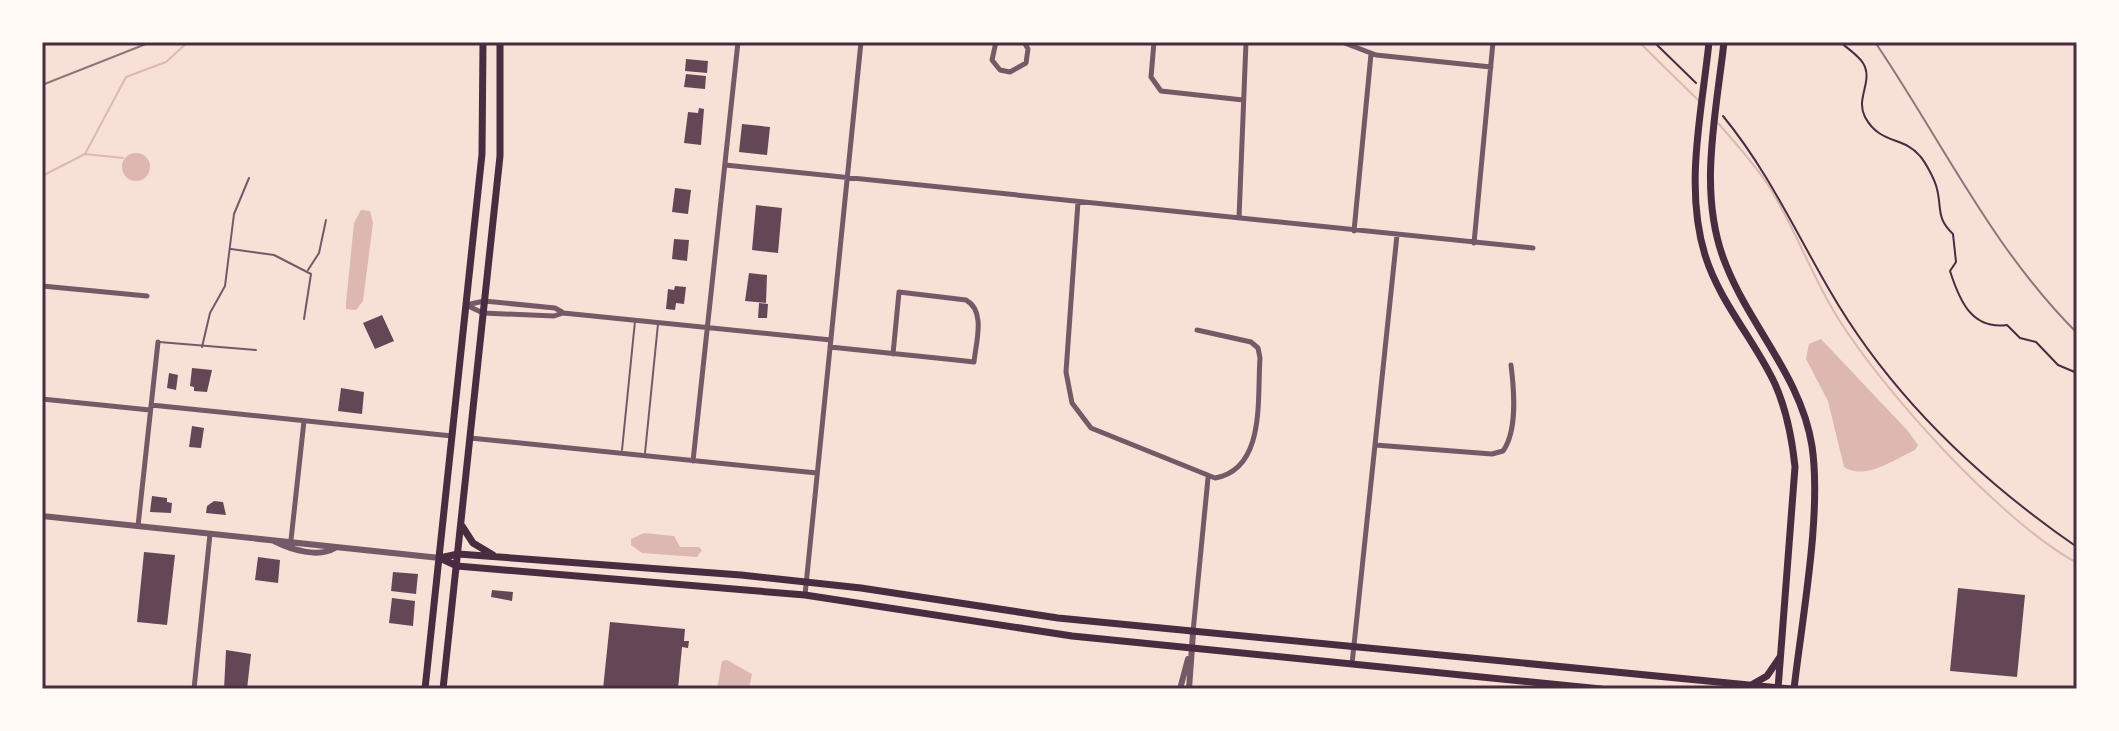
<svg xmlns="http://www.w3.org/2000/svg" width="2119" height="731" font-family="Inter,sans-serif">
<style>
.water{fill:#dcb8b0}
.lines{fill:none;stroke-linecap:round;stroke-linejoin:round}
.stream{stroke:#dcb8b0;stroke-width:2}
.building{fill:#644757}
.path{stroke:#4a2c40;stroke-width:2}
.service{stroke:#755966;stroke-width:2}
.minor{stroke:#755966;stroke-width:5}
.tertiary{stroke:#755966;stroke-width:6}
.secondary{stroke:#4a2c40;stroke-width:7}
.rail{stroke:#8f747c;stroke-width:2}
.neatline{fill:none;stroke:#4a2c40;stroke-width:3}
</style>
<rect width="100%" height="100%" fill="#f7e1d7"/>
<!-- water -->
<path class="water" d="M122 167a14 14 0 1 1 28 0a14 14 0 1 1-28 0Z
M361,210L370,211L373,223L363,301L356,310L346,309V303L354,223Z
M1821,339L1908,431L1918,445L1915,450C1895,459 1865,481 1844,467L1828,401L1806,359L1809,344Z
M644,533L674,536L680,547H699L702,550L697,557L642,553L631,545V539Z
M727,660L752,674L749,689H717L722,661Z"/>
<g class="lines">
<!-- stream -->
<path class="stream" d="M1639,42L1698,100
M1718,123C1735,143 1754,163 1768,185C1793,224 1809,269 1833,310C1878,386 2000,521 2077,563
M85,154L126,77L166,62L188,42
M42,176L85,154L123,158"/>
</g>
<!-- building -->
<path class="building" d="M686,59L708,61L707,73L685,71Z
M686,74L706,76L705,89L684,87Z
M699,108L704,109L701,145L684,143L688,112L698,113Z
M742,124L770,127L767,155L739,152Z
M675,188L691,190L688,214L672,212Z
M756,205L782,208L778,253L752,250Z
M674,239L689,240L687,261L672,259Z
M749,273L767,275L766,303L745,301Z
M675,286L686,287L684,304L676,303L675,310L666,309L668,289L674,290Z
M759,303L768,304L767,318H758Z
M382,315L394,341L375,349L363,323Z
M192,368L212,370L207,392L194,391V387L190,386Z
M169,373L178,375L176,390L167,388Z
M341,388L364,392L362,414L338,411Z
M192,426L204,428L201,448L189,447Z
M152,496L167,498V502L172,503L171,513L150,512Z
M214,501L223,502L226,515L206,513L207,506Z
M144,552L175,555L167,625L137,622Z
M258,557L280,560L278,583L255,580Z
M393,572L418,574L416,594L391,591Z
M1958,588L2025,595L2017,677L1950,671Z
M492,590L513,592L512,601L491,597Z
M392,598L415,601L413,626L389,623Z
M610,622L685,629L684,641H689L688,648L682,647L678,689H603Z
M226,650L251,654L247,689H224Z"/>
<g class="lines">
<!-- path -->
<path class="path" d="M1654,42L1696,83
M1840,42C1847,48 1858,55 1863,63C1874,81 1855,98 1865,117C1880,145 1904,136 1920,156C1926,163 1935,180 1937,189C1942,209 1936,218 1953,234L1956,262L1950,271C1959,299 1971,330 2007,325L2020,338L2036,342L2058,365L2077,373
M1723,116C1768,171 1795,231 1830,291C1890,395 1980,480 2077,547"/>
<!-- service -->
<path class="service" d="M231,249L274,255L311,274L304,319
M308,270L319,253L326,220
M159,342L256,350
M202,347L210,313L225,286L234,214L249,178
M622,450L635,321
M645,453L658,324"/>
<!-- minor -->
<path class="minor" d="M996,42L992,60L1000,70L1010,72L1026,63L1028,49L1024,42
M1154,42L1151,77L1161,91L1243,100
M1342,42L1376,55L1491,67
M725,165L1533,248
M1078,202L1066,372L1072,403L1091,428L1215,478C1266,469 1257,398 1260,358L1258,348L1251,342L1197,330
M1239,218L1246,42
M1354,231L1371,54
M1474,243L1493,42
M42,286L147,296
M466,305L483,313L554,316L563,313L831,340
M466,305L484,301L555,308L562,312
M830,347L956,360L974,362C976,342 986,311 966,300L899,292L893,354
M42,399L150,410
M151,405L452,436
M470,438L817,473
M1375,445L1492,454L1503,451C1518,430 1514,389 1511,365
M693,461L738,42
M138,526L158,342
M291,540L304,421
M805,595L861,42
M1193,632L1208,478
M1352,664L1397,235
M194,689L210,534"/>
<!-- tertiary -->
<path class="tertiary" d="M42,516L440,558
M274,541C292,550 318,558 335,548
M1180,689L1188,659
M1189,689L1193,633"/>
<!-- secondary -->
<path class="secondary" d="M1709,42C1702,111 1684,187 1705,255C1720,303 1754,339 1775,384C1787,411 1792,438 1795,467L1778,689
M1724,42C1716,115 1697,195 1726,265C1751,328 1801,377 1812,446C1822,514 1802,618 1794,689
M462,526L473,543L493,555
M440,558L458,554L741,575L861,588L1058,618L1791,689
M442,559L457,566L805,595L1072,636L1601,689
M1753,684L1767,676L1780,657
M425,689L482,154L483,42
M443,689L500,156V42"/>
<!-- rail -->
<path class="rail" d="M1875,42C1942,141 1991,247 2077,333
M42,85L151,42"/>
</g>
<!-- border -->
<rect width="2119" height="731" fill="none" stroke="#fffaf5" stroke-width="88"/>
<rect x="44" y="44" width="2031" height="643" class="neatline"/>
</svg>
